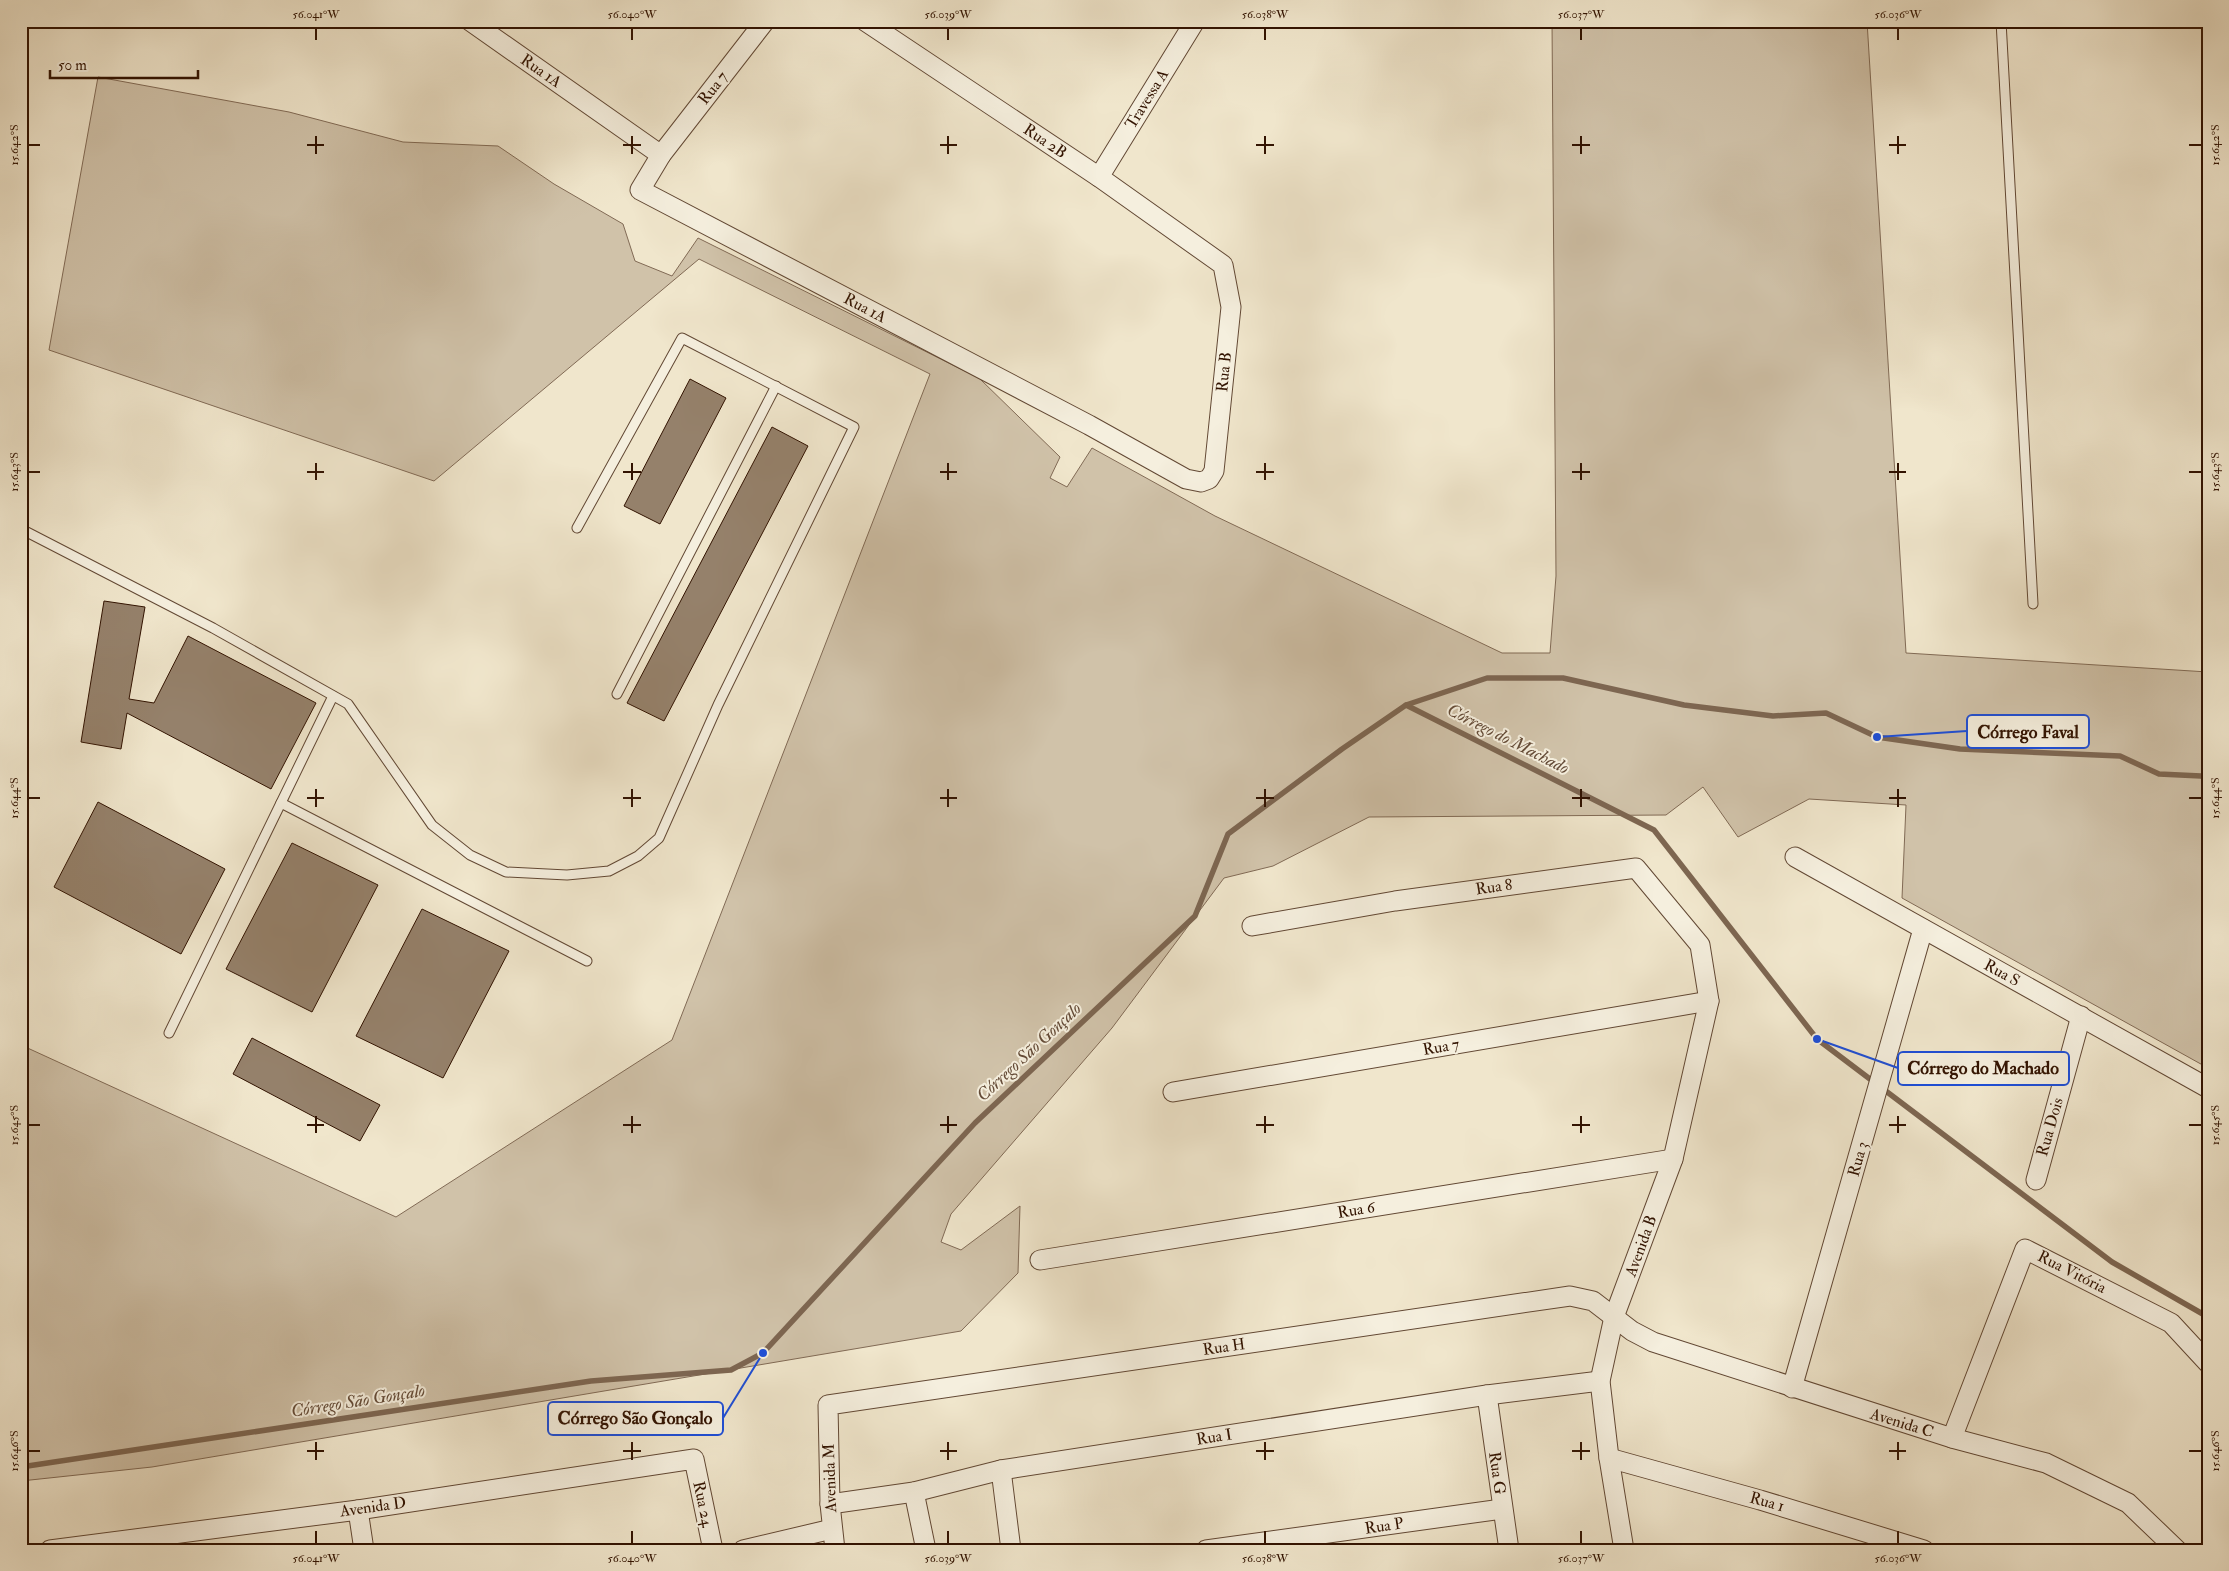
<svg xmlns="http://www.w3.org/2000/svg" width="2229" height="1571" font-family="'IM FELL Double Pica',serif">
<style>
.green{fill:#d0c2a9;stroke:#816a55}
.lines{fill:none;stroke-linecap:round;stroke-linejoin:round}
.stream{stroke:#7d6651;stroke-width:5.5}
.building{fill:#95816b;stroke:#321301}
.service-casing{stroke:#624834;stroke-width:11}
.minor-casing{stroke:#624834;stroke-width:21}
.service{stroke:#f5efde;stroke-width:9}
.minor{stroke:#f5efde;stroke-width:19}
.ticks{fill:none;stroke:#321301;stroke-width:2}
.labels{text-anchor:middle;dominant-baseline:central;stroke-width:4;stroke-linejoin:round;paint-order:stroke}
.street-label{font-size:16px;fill:#321301;stroke:#f5efde}
.water-label{font-size:18px;font-style:italic;fill:#644b37;stroke:#f5efde}
.leader{fill:none;stroke:#1d4ed8;stroke-width:2}
.callout-dot{fill:#1d4ed8;stroke:#f5efde;stroke-width:2}
.callout{fill:#f5efde;stroke:#1d4ed8;stroke-width:2}
.callout-label{font-size:18px;text-anchor:middle;font-weight:bold;fill:#321301}
.neatline{fill:none;stroke:#321301;stroke-width:2}
.ticks-label{font-size:12px;text-anchor:middle;fill:#321301}
</style>
<rect width="100%" height="100%" fill="#f0e6cc"/>
<filter id="stains"><feTurbulence type="fractalNoise" baseFrequency=".004" numOctaves="4"/><feColorMatrix values="0 0 0 0 .2 0 0 0 0 .09 0 0 0 0 .02 0 0 0 .5 -.17"/></filter>
<radialGradient id="worn" r=".72"><stop offset=".6" stop-color="#630" stop-opacity="0"/><stop offset="1" stop-color="#630" stop-opacity=".3"/></radialGradient>
<path class="green" d="M1552,21H1867L1906,653L2208,672V1068L1902,898L1906,805L1809,799L1738,837L1703,787L1666,815L1369,817L1273,866L1224,878L1112,1028L951,1214L941,1242L961,1250L1020,1206L1018,1273L961,1331L152,1467L21,1481V1045L396,1217L672,1040L930,374L699,259L434,481L49,350L98,77L289,112L403,142L498,146L554,184L623,224L635,261L672,276L698,238L979,378L1060,457L1050,478L1067,487L1092,448L1215,516L1502,653H1550L1556,576Z"/>
<g class="lines">
<g class="stream">
<path d="M1406,705L1654,830L1817,1039L2112,1262L2208,1317"/>
<path d="M21,1467L591,1381L731,1370L763,1353L975,1123L1195,916L1228,834L1342,749L1406,705L1487,678H1563L1684,705L1773,716L1826,713L1877,737L1960,749L2120,756L2159,774L2201,776L2208,779"/>
</g>
</g>
<g class="building">
<path d="M690,379L726,398L660,524L624,506Z"/>
<path d="M772,427L808,446L664,721L627,703Z"/>
<path d="M104,601L145,607L129,699L154,703L188,636L316,703L271,789L127,713L121,749L81,742Z"/>
<path d="M98,802L225,869L181,954L54,887Z"/>
<path d="M292,843L378,885L312,1012L226,969Z"/>
<path d="M422,909L509,951L443,1078L356,1036Z"/>
<path d="M252,1038L380,1105L360,1141L233,1074Z"/>
</g>
<g class="lines">
<defs>
<g id="service">
<path d="M2001,21L2033,604"/>
<path d="M21,529L213,628L348,704L432,825L470,855L506,872L567,875L609,871L638,856L659,838L718,705L854,427L682,338L577,528"/>
<path d="M617,694L776,386"/>
<path d="M281,803L587,961"/>
<path d="M169,1033L333,696"/>
</g>
<g id="minor">
<path d="M470,21L661,155"/>
<path d="M765,21L661,155L640,190L1089,425L1186,479L1201,482L1209,479L1214,471L1231,307L1223,265L1099,177L865,21"/>
<path d="M1099,177L1195,21"/>
<path d="M1795,857L2208,1088"/>
<path d="M1252,926L1395,901L1636,868L1700,945L1709,1001L1673,1159L1614,1317L1600,1381L1609,1458L1624,1550"/>
<path d="M1173,1092L1709,1001"/>
<path d="M2036,1180L2081,1016"/>
<path d="M1040,1260L1673,1159"/>
<path d="M1792,1388L1923,929"/>
<path d="M1487,1395L1509,1550"/>
<path d="M1952,1438L2025,1249L2171,1323L2208,1363"/>
<path d="M1609,1458L1760,1500L1924,1550"/>
<path d="M1001,1470L1011,1550"/>
<path d="M914,1492L926,1550"/>
<path d="M830,1504L914,1492L1001,1470L1487,1395L1600,1381"/>
<path d="M358,1510L364,1550"/>
<path d="M50,1550L358,1510L694,1459L713,1550"/>
<path d="M743,1550L832,1529"/>
<path d="M835,1550L830,1504L828,1405L1570,1296L1593,1301L1632,1331L1653,1342L1952,1438L2046,1463L2128,1503L2177,1550"/>
<path d="M1206,1550L1502,1509"/>
</g>
</defs>
<use href="#service" class="service-casing"/>
<use href="#minor" class="minor-casing"/>
<use href="#service" class="service"/>
<use href="#minor" class="minor"/>
</g>
<path class="ticks" d="M316,28V40M632,28V40M948,28V40M1265,28V40M1581,28V40M1898,28V40M316,136V154M632,136V154M948,136V154M1265,136V154M1581,136V154M1898,136V154M28,145H40M307,145H324M623,145H641M940,145H957M1256,145H1274M1572,145H1590M1889,145H1906M2189,145H2202M316,463V480M632,463V480M948,463V480M1265,463V480M1581,463V480M1898,463V480M28,472H40M307,472H324M623,472H641M940,472H957M1256,472H1274M1572,472H1590M1889,472H1906M2189,472H2202M316,789V807M632,789V807M948,789V807M1265,789V807M1581,789V807M1898,789V807M28,798H40M307,798H324M623,798H641M940,798H957M1256,798H1274M1572,798H1590M1889,798H1906M2189,798H2202M316,1116V1133M632,1116V1133M948,1116V1133M1265,1116V1133M1581,1116V1133M1898,1116V1133M28,1125H40M307,1125H324M623,1125H641M940,1125H957M1256,1125H1274M1572,1125H1590M1889,1125H1906M2189,1125H2202M316,1442V1460M632,1442V1460M948,1442V1460M1265,1442V1460M1581,1442V1460M1898,1442V1460M28,1451H40M307,1451H324M623,1451H641M940,1451H957M1256,1451H1274M1572,1451H1590M1889,1451H1906M2189,1451H2202M316,1531V1544M632,1531V1544M948,1531V1544M1265,1531V1544M1581,1531V1544M1898,1531V1544"/>
<g class="labels">
<g class="street-label">
<text transform="translate(541 71) rotate(35)">Rua 1A</text>
<text transform="translate(713 88) rotate(-52)">Rua 7</text>
<text transform="translate(1147 99) rotate(-58)">Travessa A</text>
<text transform="translate(1045 141) rotate(34)">Rua 2B</text>
<text transform="translate(865 308) rotate(28)">Rua 1A</text>
<text transform="translate(1224 372) rotate(-84)">Rua B</text>
<text transform="translate(1494 887) rotate(-8)">Rua 8</text>
<text transform="translate(2002 973) rotate(29)">Rua S</text>
<text transform="translate(1441 1047) rotate(-10)">Rua 7</text>
<text transform="translate(2050 1127) rotate(-74)">Rua Dois</text>
<text transform="translate(1858 1159) rotate(-74)">Rua 3</text>
<text transform="translate(1356 1210) rotate(-9)">Rua 6</text>
<text transform="translate(1641 1246) rotate(-70)">Avenida B</text>
<text transform="translate(2072 1272) rotate(27)">Rua Vitória</text>
<text transform="translate(1224 1347) rotate(-8)">Rua H</text>
<text transform="translate(1902 1423) rotate(17)">Avenida C</text>
<text transform="translate(1214 1437) rotate(-9)">Rua I</text>
<text transform="translate(1497 1473) rotate(82)">Rua G</text>
<text transform="translate(830 1478) rotate(-92)">Avenida M</text>
<text transform="translate(1767 1502) rotate(16)">Rua 1</text>
<text transform="translate(703 1504) rotate(78)">Rua 24</text>
<text transform="translate(373 1507) rotate(-8)">Avenida D</text>
<text transform="translate(1384 1526) rotate(-8)">Rua P</text>
</g>
<g class="water-label">
<text transform="translate(1508 739) rotate(27)">Córrego do Machado</text>
<text transform="translate(1029 1052) rotate(-43)">Córrego São Gonçalo</text>
<text transform="translate(358 1401) rotate(-9)">Córrego São Gonçalo</text>
</g>
</g>
<path class="leader" d="M1877 737L1967 731M1817 1039L1898 1068M763 1353L723 1418"/>
<g class="callout-dot">
<circle cx="1877" cy="737" r="5"/>
<circle cx="1817" cy="1039" r="5"/>
<circle cx="763" cy="1353" r="5"/>
</g>
<g class="callout">
<rect x="1967" y="715" width="122" height="33" rx="5"/>
<rect x="1898" y="1052" width="171" height="33" rx="5"/>
<rect x="548" y="1402" width="175" height="33" rx="5"/>
</g>
<g class="callout-label">
<text x="2028" y="738">Córrego Faval</text>
<text x="1983" y="1074">Córrego do Machado</text>
<text x="635" y="1424">Córrego São Gonçalo</text>
</g>
<rect width="2229" height="1571" fill="none" stroke="#f0e6cc" stroke-width="55"/>
<path d="M50 70v8h148v-8" fill="none" stroke="#321301" stroke-width="2.5"/>
<text x="58" y="70" font-size="15" fill="#321301" stroke="#f5efde" stroke-width="4" paint-order="stroke">50 m</text>
<rect x="28" y="28" width="2174" height="1516" class="neatline"/>
<g class="ticks-label">
<text x="316" y="18">56.041°W</text>
<text x="632" y="18">56.040°W</text>
<text x="948" y="18">56.039°W</text>
<text x="1265" y="18">56.038°W</text>
<text x="1581" y="18">56.037°W</text>
<text x="1898" y="18">56.036°W</text>
<text transform="translate(14 145) rotate(-90)" y="4">15.642°S</text>
<text transform="translate(2215 145) rotate(-90)" y="4">15.642°S</text>
<text transform="translate(14 472) rotate(-90)" y="4">15.643°S</text>
<text transform="translate(2215 472) rotate(-90)" y="4">15.643°S</text>
<text transform="translate(14 798) rotate(-90)" y="4">15.644°S</text>
<text transform="translate(2215 798) rotate(-90)" y="4">15.644°S</text>
<text transform="translate(14 1125) rotate(-90)" y="4">15.645°S</text>
<text transform="translate(2215 1125) rotate(-90)" y="4">15.645°S</text>
<text transform="translate(14 1451) rotate(-90)" y="4">15.646°S</text>
<text transform="translate(2215 1451) rotate(-90)" y="4">15.646°S</text>
<text x="316" y="1562">56.041°W</text>
<text x="632" y="1562">56.040°W</text>
<text x="948" y="1562">56.039°W</text>
<text x="1265" y="1562">56.038°W</text>
<text x="1581" y="1562">56.037°W</text>
<text x="1898" y="1562">56.036°W</text>
</g>
<rect width="100%" height="100%" filter="url(#stains)"/>
<rect width="100%" height="100%" fill="url(#worn)"/>
</svg>
